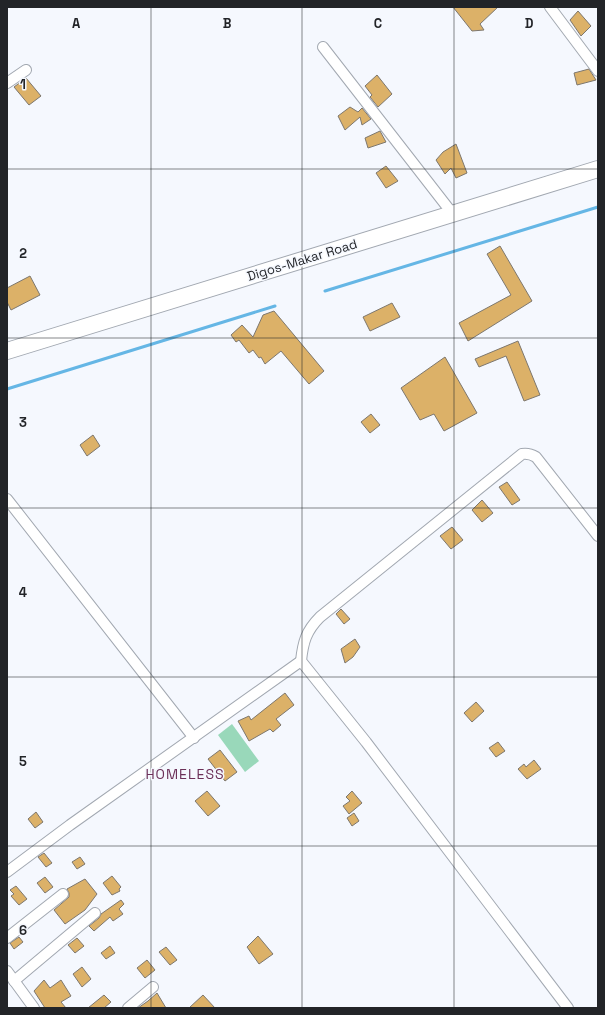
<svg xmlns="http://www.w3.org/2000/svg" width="605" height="1015" font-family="'Space Grotesk',sans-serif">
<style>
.green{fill:#99d8ba}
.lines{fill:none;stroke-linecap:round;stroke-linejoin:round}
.stream{stroke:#65b6e5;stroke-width:3}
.building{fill:#dcb168;stroke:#7d776e}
.minor-casing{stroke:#a2a8b1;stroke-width:12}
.primary-casing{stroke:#a2a8b1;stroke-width:18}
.minor{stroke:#fff;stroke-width:10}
.primary{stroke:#fff;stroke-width:16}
.grid{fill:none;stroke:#222428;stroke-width:1;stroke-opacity:0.55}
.labels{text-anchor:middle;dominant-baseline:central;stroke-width:3;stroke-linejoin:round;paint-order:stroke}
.street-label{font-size:13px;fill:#222428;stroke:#f5f8fe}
.neighbourhood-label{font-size:14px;letter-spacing:1px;fill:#6c3058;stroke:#f5f8fe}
.grid-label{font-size:13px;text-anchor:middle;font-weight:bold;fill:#222428;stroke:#f5f8fe;stroke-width:3;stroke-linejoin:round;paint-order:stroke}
</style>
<rect width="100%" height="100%" fill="#f5f8fe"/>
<path class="green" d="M232,724L259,761L245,772L218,735Z"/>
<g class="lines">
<g class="stream">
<path d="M325,291L598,207"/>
<path d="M7,389L275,306"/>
</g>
</g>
<g class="building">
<path d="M453,7H498L480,24L484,30L472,31Z"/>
<path d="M578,11L591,26L581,36L570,20Z"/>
<path d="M589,69L596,80L577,85L574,73Z"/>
<path d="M377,75L392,94L378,107L370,97L372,95L365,86Z"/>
<path d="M26,78L41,96L29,105L14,87Z"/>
<path d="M350,107L358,112L362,108L371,119L362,125L360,117L345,130L338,116Z"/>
<path d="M380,131L386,142L368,148L365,138Z"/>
<path d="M456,144L467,173L456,178L451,168L445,174L436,160L443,152Z"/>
<path d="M386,166L398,181L386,188L376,173Z"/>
<path d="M500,246L532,301L468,341L459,323L511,295L487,254Z"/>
<path d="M30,276L40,295L11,310L7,302V288Z"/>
<path d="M392,303L400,317L370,331L363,317Z"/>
<path d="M274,311L324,371L309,384L281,351L265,364L261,357L259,358L253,350L249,353L239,340L236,342L231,335L242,325L253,337L263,315Z"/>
<path d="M518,341L540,395L524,401L506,356L479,367L475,359Z"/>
<path d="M445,357L477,413L444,431L434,414L420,420L401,388Z"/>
<path d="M371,414L380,425L370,433L361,422Z"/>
<path d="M93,435L100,446L87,456L80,445Z"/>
<path d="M507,482L520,500L512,505L499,487Z"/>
<path d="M482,500L493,513L482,522L472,510Z"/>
<path d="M452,527L463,540L451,549L440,536Z"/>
<path d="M341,609L350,619L344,624L336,614Z"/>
<path d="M355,639L360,647L353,657L345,663L341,649Z"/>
<path d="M285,693L294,705L276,719L281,725L273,732L270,729L249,741L238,721L249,716L251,720Z"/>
<path d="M476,702L484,711L472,722L464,713Z"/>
<path d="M498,742L505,751L496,757L489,748Z"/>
<path d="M220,750L237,772L225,781L208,759Z"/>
<path d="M534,760L541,769L527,779L518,769L524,764L526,767Z"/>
<path d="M207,791L220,806L208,816L195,801Z"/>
<path d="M352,791L362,803L349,814L343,806L350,801L346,797Z"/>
<path d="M36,812L43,822L35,828L28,819Z"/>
<path d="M354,813L359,821L352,826L347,818Z"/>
<path d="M44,853L52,863L46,867L38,857Z"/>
<path d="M80,857L85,864L77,869L72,862Z"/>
<path d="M112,876L121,887L119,889L120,891L112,895L103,883Z"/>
<path d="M45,877L53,887L45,893L37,883Z"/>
<path d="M85,879L97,894L85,910L65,924L54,910L69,897V893L67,889Z"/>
<path d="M16,886L27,899L19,905L11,896L14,894L10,890Z"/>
<path d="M121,900L124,904L119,909L123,914L113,921L110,917L94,931L89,926L99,918L101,914Z"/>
<path d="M258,936L273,954L259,964L247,947Z"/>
<path d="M19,937L23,942L14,949L10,943Z"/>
<path d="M77,938L84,946L75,953L68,945Z"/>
<path d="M110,946L115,953L106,959L101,953Z"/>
<path d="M166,947L177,960L170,965L159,952Z"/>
<path d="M147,960L155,970L145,978L137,968Z"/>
<path d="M82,967L91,979L82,987L73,974Z"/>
<path d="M44,980L50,988L61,980L71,996L61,1002L66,1008H45L34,991Z"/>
<path d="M157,993L166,1008H138L148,1001Z"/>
<path d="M104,995L111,1002L104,1008H88Z"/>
<path d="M203,995L215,1008H189Z"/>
</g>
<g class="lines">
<defs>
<g id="minor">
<path d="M550,7L598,71"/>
<path d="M323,47L452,213"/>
<path d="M7,83L26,70"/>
<path d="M7,499L194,738"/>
<path d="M7,872L70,825L301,661"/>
<path d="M7,938L63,894"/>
<path d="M7,971L34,1008"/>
<path d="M14,981L95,913"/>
<path d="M128,1008L153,987"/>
<path d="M568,1008L366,742L301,661C303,642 306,631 320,617L522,454C528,453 531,454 536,457L598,536"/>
</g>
<path id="primary" d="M7,351L598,169"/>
</defs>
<use href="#minor" class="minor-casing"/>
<use href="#primary" class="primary-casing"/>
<use href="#minor" class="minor"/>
<use href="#primary" class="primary"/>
</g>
<path class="grid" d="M151,7V1008M302,7V1008M454,7V1008M7,169H598M7,338H598M7,508H598M7,677H598M7,846H598"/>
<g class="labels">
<g class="street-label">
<text transform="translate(302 260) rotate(-17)">Digos-Makar Road</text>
</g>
<g class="neighbourhood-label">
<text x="185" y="774">HOMELESS</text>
</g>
</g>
<g class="grid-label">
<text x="76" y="28">A</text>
<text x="227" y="28">B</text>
<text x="378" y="28">C</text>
<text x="529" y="28">D</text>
<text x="23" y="89">1</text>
<text x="23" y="258">2</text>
<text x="23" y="427">3</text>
<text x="23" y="597">4</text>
<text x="23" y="766">5</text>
<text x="23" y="935">6</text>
</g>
<rect width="605" height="1015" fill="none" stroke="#222428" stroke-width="16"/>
</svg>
